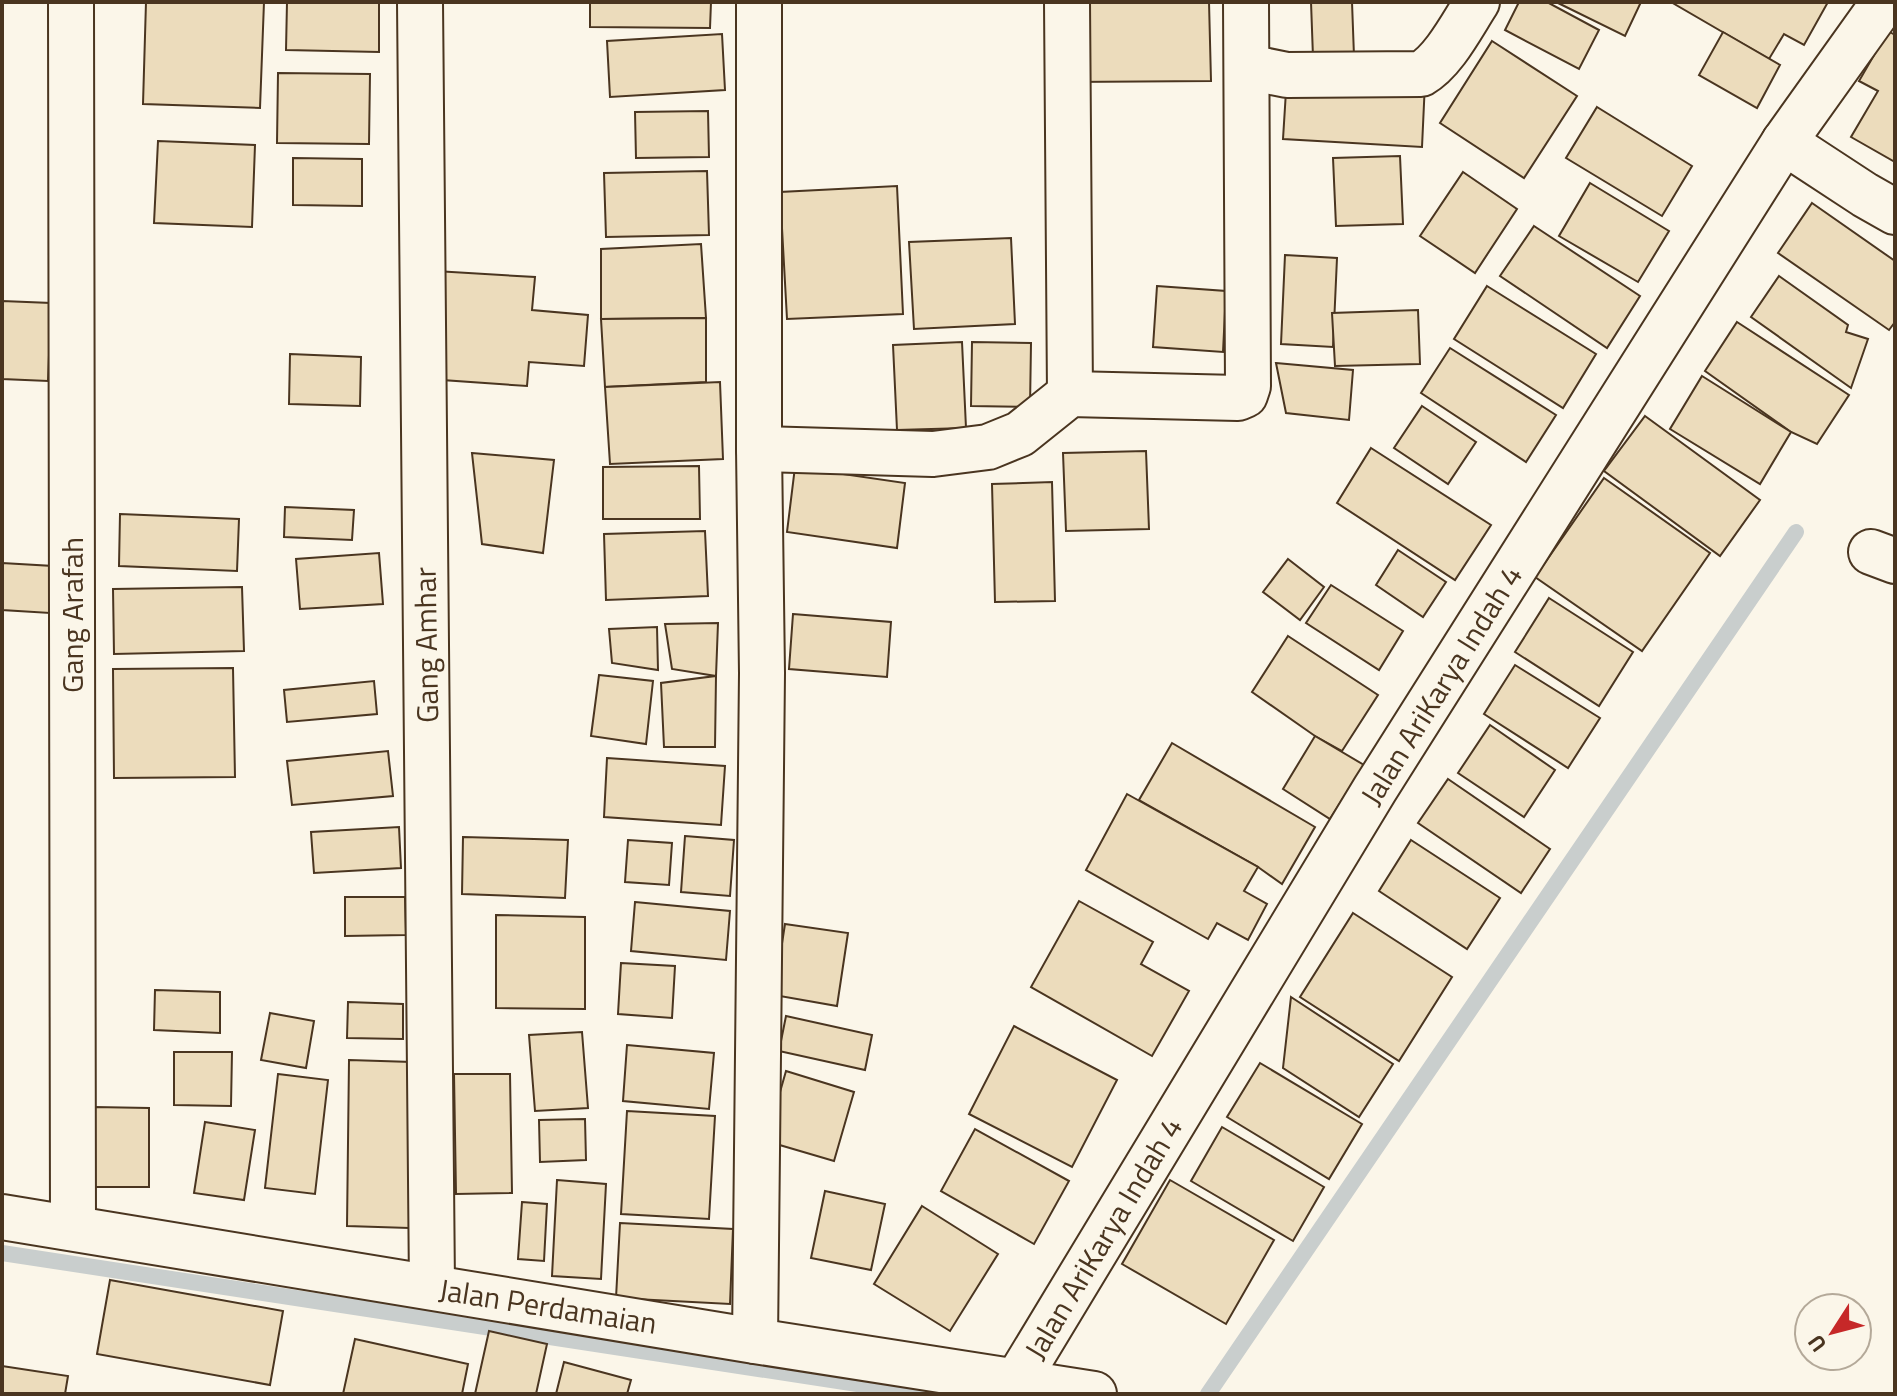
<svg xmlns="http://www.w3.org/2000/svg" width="1897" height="1396" font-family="'Titillium Web',sans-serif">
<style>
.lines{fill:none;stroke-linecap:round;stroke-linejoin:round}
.stream{stroke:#c9cecd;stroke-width:16}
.building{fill:#ecdcbc;stroke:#4a3520;stroke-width:2}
.street-casing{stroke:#4a3520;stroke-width:48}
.secondary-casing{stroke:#4a3520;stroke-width:48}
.street{stroke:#fbf6e9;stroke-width:44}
.secondary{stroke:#fbf6e9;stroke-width:44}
.labels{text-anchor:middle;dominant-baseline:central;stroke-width:6;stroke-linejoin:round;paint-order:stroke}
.street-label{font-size:30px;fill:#4a3520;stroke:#fbf6e9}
</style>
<rect width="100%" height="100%" fill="#fbf6e9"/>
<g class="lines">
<g class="stream">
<path d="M2,1253L922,1394"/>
<path d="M1208,1394L1796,532"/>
</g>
</g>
<g class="building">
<path d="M146,2H264L260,108L143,104Z"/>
<path d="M287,2L379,3V52L286,50Z"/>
<path d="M590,2H711L710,28L590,27Z"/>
<path d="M1067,2H1209L1211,81L1069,82Z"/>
<path d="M1311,2H1352L1354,56L1313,57Z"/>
<path d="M1519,2H1547L1599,30L1579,69L1505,30Z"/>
<path d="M1556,2H1641L1625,36Z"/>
<path d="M1671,2H1828L1804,45L1784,34L1769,59Z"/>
<path d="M1888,31L1895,35V162L1851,137L1878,91L1859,81Z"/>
<path d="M1723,32L1780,65L1757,108L1699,75Z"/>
<path d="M722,34L725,90L610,97L607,41Z"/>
<path d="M1492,41L1577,96L1524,178L1440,123Z"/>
<path d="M278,73L370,74L369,144L277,143Z"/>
<path d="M1287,75L1425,82L1422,147L1283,139Z"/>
<path d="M1597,107L1692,166L1662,216L1566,158Z"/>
<path d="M708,111L709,157L636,158L635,112Z"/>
<path d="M158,141L255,145L252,227L154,223Z"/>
<path d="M1400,156L1403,224L1336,226L1333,158Z"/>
<path d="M293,158L362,159V206L293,205Z"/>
<path d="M707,171L709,235L606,237L604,173Z"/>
<path d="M1463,172L1517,209L1475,273L1420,236Z"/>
<path d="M1590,183L1669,231L1638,282L1559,236Z"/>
<path d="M897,186L903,314L787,319L780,192Z"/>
<path d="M1812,203L1895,261V322L1889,330L1778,253Z"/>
<path d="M1534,226L1640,296L1607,348L1500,276Z"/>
<path d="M1011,238L1015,324L914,329L909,242Z"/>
<path d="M701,244L706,318L601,319V249Z"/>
<path d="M1285,255L1337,258L1333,347L1281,344Z"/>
<path d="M435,271L535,277L532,310L588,315L584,366L529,362L527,386L428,379Z"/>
<path d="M1779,276L1848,325L1846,332L1868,339L1851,388L1751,317Z"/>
<path d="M1157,286L1226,291L1223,352L1153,347Z"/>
<path d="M1487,286L1596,354L1563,408L1454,339Z"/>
<path d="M2,301L51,303L48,381L2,379Z"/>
<path d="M1418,310L1420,364L1335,366L1332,313Z"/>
<path d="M706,318V382L605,387L601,319Z"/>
<path d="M1737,322L1849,395L1817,444L1791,432L1705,371Z"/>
<path d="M962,342L966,428L897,430L893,345Z"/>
<path d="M972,342L1031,343L1030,407L971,406Z"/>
<path d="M1450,348L1556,415L1526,462L1421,393Z"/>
<path d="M290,354L361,357L360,406L289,404Z"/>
<path d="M1276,363L1353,370L1349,420L1286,413Z"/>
<path d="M1702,376L1791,432L1760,484L1670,429Z"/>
<path d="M720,382L723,459L610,464L605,387Z"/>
<path d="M1422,406L1476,442L1448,484L1394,448Z"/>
<path d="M1645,416L1760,500L1720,556L1604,471Z"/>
<path d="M1371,448L1491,525L1455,580L1337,503Z"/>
<path d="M1146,451L1149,529L1066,531L1063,453Z"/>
<path d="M472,453L554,460L543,553L482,544Z"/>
<path d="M699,466L700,519H603V467Z"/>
<path d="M795,467L905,483L897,548L787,532Z"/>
<path d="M1604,478L1710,553L1642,651L1535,577Z"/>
<path d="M1052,482L1055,601L995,602L992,484Z"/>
<path d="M285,507L354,510L352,540L284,537Z"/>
<path d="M120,514L239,519L237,571L119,566Z"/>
<path d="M705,531L708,596L606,600L604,534Z"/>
<path d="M1398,550L1446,582L1423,617L1376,585Z"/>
<path d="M379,553L383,604L300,609L296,559Z"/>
<path d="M1288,559L1324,587L1300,620L1263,592Z"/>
<path d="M2,563L53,566L50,613L2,610Z"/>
<path d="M1331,585L1403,631L1379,670L1306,623Z"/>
<path d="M242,587L244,651L114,654L113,589Z"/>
<path d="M1549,598L1633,652L1599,706L1515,652Z"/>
<path d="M793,614L891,622L887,677L789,669Z"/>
<path d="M718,623L716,676L672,669L665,624Z"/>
<path d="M657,627L658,670L612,663L609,629Z"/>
<path d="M1288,636L1378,695L1342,751L1315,736L1252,692Z"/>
<path d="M1515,665L1600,718L1568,768L1484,714Z"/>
<path d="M233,668L235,777L114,778L113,669Z"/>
<path d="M599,675L653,681L646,744L591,736Z"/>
<path d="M716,676L715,747H664L661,683Z"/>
<path d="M374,681L377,714L287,722L284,690Z"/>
<path d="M1490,725L1555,770L1524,817L1458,773Z"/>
<path d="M1315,736L1364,765L1330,819L1283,789Z"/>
<path d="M1172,743L1315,827L1282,884L1258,867L1139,800Z"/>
<path d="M388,751L393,796L292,805L287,761Z"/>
<path d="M607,758L725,766L721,825L604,817Z"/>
<path d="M1448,779L1550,849L1521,893L1418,823Z"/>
<path d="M1127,794L1258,867L1244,891L1267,904L1248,940L1217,923L1208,939L1086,870Z"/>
<path d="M399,827L401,868L314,873L311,832Z"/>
<path d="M685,836L734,840L730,896L681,892Z"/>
<path d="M463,837L568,840L565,898L462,894Z"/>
<path d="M628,840L672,843L669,885L625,882Z"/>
<path d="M1411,840L1500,898L1467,949L1379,891Z"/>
<path d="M345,897H405L406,935L345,936Z"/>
<path d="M1079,901L1153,942L1141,964L1189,991L1152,1056L1031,987Z"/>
<path d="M635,902L730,911L726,960L631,951Z"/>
<path d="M1353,913L1452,977L1399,1061L1300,997Z"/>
<path d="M496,915L585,917V1009L496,1008Z"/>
<path d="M785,924L848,933L837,1006L774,995Z"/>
<path d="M621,963L675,966L672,1018L618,1014Z"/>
<path d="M155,990L220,992V1033L154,1030Z"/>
<path d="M1291,997L1393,1064L1359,1117L1283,1068Z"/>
<path d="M348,1002L403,1004V1039L347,1038Z"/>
<path d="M270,1013L314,1021L306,1068L261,1060Z"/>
<path d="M786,1016L872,1035L865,1070L779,1051Z"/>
<path d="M1014,1026L1117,1080L1072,1167L969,1114Z"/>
<path d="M582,1032L588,1108L535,1111L529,1035Z"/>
<path d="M627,1045L714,1053L709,1109L623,1101Z"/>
<path d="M174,1052H232L231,1106L174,1105Z"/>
<path d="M349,1060L412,1062L409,1228L347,1226Z"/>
<path d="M1260,1063L1362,1124L1329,1179L1227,1117Z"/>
<path d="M786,1071L854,1092L834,1161L766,1141Z"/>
<path d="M278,1074L328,1080L315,1194L265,1188Z"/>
<path d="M454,1074H510L512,1193L456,1194Z"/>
<path d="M94,1107L149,1108V1187H94Z"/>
<path d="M627,1111L715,1116L709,1219L621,1214Z"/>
<path d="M585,1119L586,1160L540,1162L539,1120Z"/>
<path d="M205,1122L255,1130L244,1200L194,1193Z"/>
<path d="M1222,1127L1324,1187L1293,1241L1191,1181Z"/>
<path d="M975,1129L1069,1181L1034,1244L941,1191Z"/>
<path d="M557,1180L606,1184L601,1279L552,1276Z"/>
<path d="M1170,1180L1274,1240L1226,1324L1122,1264Z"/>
<path d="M825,1191L885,1204L871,1270L811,1258Z"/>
<path d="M522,1202L547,1204L544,1261L518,1259Z"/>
<path d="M922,1206L998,1254L950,1331L874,1284Z"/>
<path d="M620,1223L733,1229L730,1304L616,1298Z"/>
<path d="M110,1280L283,1311L270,1385L97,1354Z"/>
<path d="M489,1331L547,1344L536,1394H475Z"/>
<path d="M355,1339L468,1364L462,1394H343Z"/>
<path d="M564,1362L631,1380L627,1394H556Z"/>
<path d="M2,1366L68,1376L65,1394H2Z"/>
</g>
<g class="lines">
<defs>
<g id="street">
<path d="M71,2L73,1228"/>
<path d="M420,2L432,1287"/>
<path d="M1067,2L1070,394"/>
<path d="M1247,67L1287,75L1421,74C1444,61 1462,25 1477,2"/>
<path d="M1784,142L1865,195L1895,212"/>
<path d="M759,449L933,454L988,447L1020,434L1070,394L1238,398L1245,395L1248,386L1246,2"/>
<path d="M1871,552L1895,561"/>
<path d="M755,1341L762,673L759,449V2"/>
<path d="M1017,1381L1375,789L1784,142L1884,2"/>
</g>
<path id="secondary" d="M2,1217L755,1341L1094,1394"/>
</defs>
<use href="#street" class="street-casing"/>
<use href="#secondary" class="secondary-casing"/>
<use href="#street" class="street"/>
<use href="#secondary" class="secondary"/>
</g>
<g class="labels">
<g class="street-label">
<text transform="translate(72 615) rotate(-90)">Gang Arafah</text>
<text transform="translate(426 645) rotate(-91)">Gang Amhar</text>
<text transform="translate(1441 685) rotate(-58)">Jalan AriKarya Indah 4</text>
<text transform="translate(1103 1238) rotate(-59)">Jalan AriKarya Indah 4</text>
<text transform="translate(548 1306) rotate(9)">Jalan Perdamaian</text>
</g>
</g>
<rect width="1897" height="1396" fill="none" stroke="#4a3520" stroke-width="8"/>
<g transform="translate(1833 1332) rotate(234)"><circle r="38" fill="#fbf6e9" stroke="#b4a999" stroke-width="2"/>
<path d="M0-6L14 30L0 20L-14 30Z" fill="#c62828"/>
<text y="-12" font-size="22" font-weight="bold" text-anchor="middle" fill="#4a3520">U</text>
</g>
</svg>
